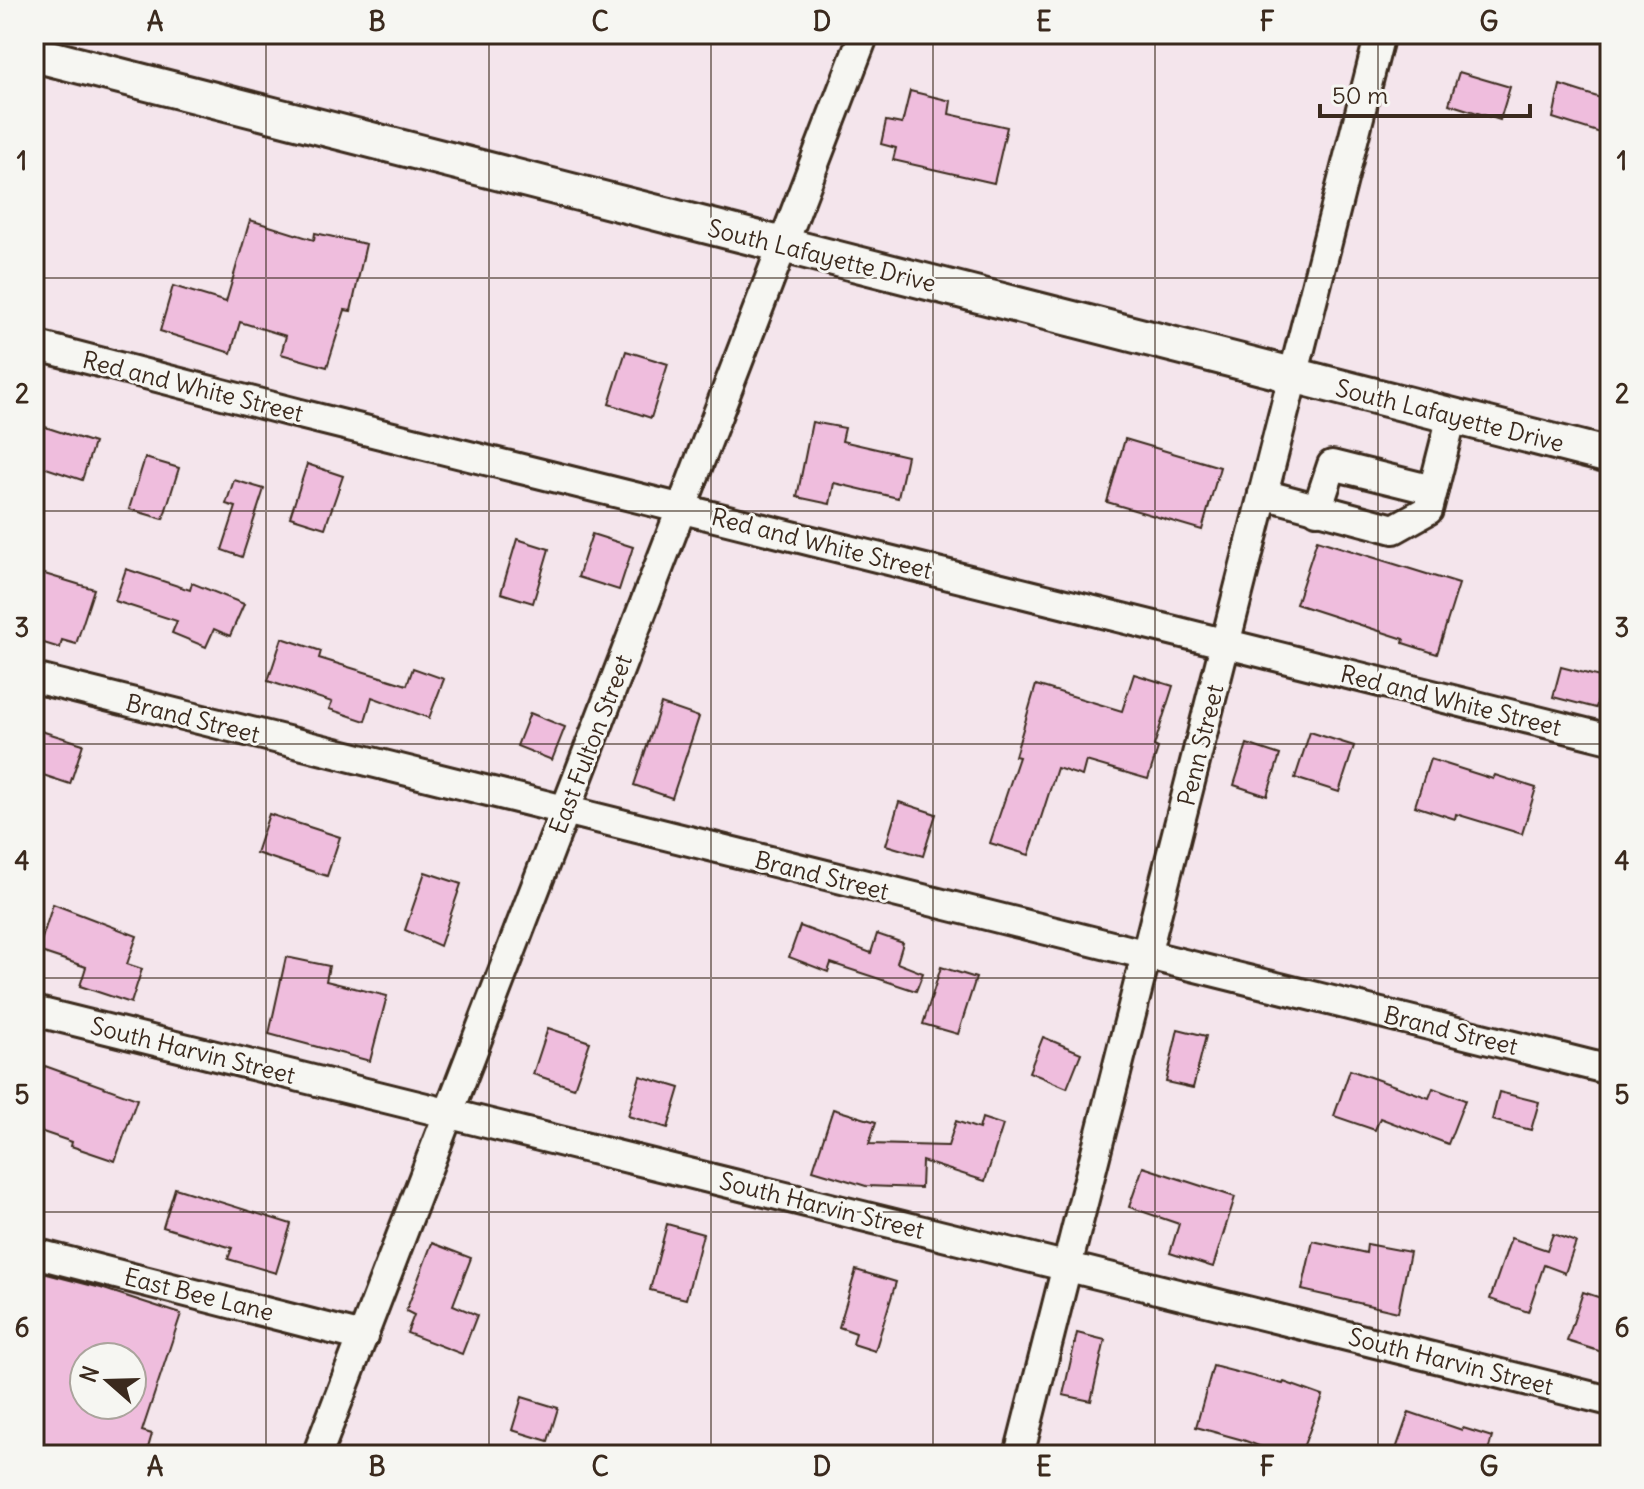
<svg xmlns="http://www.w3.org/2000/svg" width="1644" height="1489" font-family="Delius,sans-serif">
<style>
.building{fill:#efbddd;stroke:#3b2a1e;stroke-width:2;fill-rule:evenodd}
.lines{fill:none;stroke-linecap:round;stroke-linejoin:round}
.minor-casing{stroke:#3b2a1e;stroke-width:34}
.major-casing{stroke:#3b2a1e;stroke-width:40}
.minor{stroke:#f6f6f2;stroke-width:28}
.major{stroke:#f6f6f2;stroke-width:34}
.grid{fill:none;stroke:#3b2a1e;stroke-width:2;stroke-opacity:0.55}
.labels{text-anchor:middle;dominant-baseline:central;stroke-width:6;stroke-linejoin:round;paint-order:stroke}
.street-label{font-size:24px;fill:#3b2a1e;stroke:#f6f6f2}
.neatline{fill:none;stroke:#3b2a1e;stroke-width:3}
.grid-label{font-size:26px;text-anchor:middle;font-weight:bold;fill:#3b2a1e}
</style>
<rect width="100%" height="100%" fill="#f4e5ec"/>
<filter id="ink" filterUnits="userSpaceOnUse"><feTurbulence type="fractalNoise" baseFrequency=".0125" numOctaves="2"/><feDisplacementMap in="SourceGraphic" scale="16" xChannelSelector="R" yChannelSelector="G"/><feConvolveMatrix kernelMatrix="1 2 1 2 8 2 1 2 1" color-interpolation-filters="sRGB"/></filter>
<g filter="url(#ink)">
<g class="building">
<path d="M1459,72L1510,87L1500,120L1449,104Z"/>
<path d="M1560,85L1610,101V136L1553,118Z"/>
<path d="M910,91L951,101L949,114L1007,127L994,183L893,160L896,148L881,144L886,121L902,124Z"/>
<path d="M250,220L314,240L315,233L366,244L351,311L345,310L327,367L281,354L286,336L240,322L231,353L160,331L173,286L226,302Z"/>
<path d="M626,351L668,364L651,418L609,404Z"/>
<path d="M812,422L845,428L842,441L907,456L898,498L834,483L830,504L797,497Z"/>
<path d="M39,425L94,443L82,480L34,464V441Z"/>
<path d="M1125,439L1220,467L1202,530L1107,502Z"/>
<path d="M145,458L179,468L163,519L129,509Z"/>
<path d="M307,464L343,476L325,528L290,517Z"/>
<path d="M234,480L264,489L242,557L222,550L236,507L226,504Z"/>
<path d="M592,534L633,547L619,590L578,577Z"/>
<path d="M517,539L549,549L533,603L501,593Z"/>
<path d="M1317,540L1459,584L1437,654L1403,643L1404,639L1296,604Z"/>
<path d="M126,569L190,590L192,583L244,604L230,636L214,629L206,647L172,633L177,621L115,601Z"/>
<path d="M38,572L94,589L76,644L62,640L60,648L34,640V584Z"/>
<path d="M282,638L321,651L319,658L407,685L413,668L444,679L429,718L372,697L365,721L329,709L332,702L268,681Z"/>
<path d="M1561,667L1604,678L1596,708L1553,697Z"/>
<path d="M1134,674L1173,686L1154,746L1158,748L1148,779L1086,761L1082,776L1057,768L1029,855L990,843L1019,757L1015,756L1036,685L1122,711Z"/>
<path d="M661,704L699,717L672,798L634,785Z"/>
<path d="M530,713L565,727L552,760L517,746Z"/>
<path d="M41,731L83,744L70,784L34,772V754Z"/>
<path d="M1310,732L1354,746L1339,792L1295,778Z"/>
<path d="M1247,744L1280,755L1267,796L1234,785Z"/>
<path d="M1430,759L1493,779L1495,775L1536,788L1522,834L1456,814L1455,819L1415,806Z"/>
<path d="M899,802L936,814L923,856L886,845Z"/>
<path d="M269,814L340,837L327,876L256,853Z"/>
<path d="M425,872L461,884L440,946L405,930Z"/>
<path d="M53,904L137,936L127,964L142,969L131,1003L80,986L86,967L38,951Z"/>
<path d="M800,926L871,953L877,934L903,943L897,963L923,973L916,991L831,963L828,972L789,957Z"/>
<path d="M286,957L329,966L326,981L387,996L370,1061L269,1034Z"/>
<path d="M941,967L976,978L958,1034L923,1024Z"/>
<path d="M548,1028L590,1042L574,1088L533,1074Z"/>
<path d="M1178,1029L1206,1036L1193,1088L1166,1082Z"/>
<path d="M1043,1037L1081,1053L1067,1088L1029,1072Z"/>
<path d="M45,1066L137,1099L115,1161L71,1146L72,1142L34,1129V1074L41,1076Z"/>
<path d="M1350,1070L1429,1098L1433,1088L1465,1100L1448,1144L1380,1118L1375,1130L1334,1116Z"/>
<path d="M640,1076L680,1088L668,1128L628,1116Z"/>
<path d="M1499,1092L1539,1102L1531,1130L1492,1120Z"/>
<path d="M833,1109L876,1122L869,1144L948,1146L956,1121L979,1129L982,1118L1003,1125L985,1181L922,1161L921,1188L866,1186L813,1170Z"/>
<path d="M1143,1167L1235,1197L1213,1267L1170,1253L1179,1224L1129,1207Z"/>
<path d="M175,1188L291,1224L276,1273L228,1259L232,1248L163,1227Z"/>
<path d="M667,1224L703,1234L686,1299L650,1290Z"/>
<path d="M1553,1234L1576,1242L1565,1273L1544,1265L1528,1312L1490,1299L1511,1238L1547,1250Z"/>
<path d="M1313,1241L1366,1253L1367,1244L1410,1252L1398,1312L1302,1290Z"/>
<path d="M432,1243L471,1258L453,1305L477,1315L462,1354L407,1333L414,1315L406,1311Z"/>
<path d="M856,1270L896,1282L875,1351L853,1344L856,1333L839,1327Z"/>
<path d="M43,1273L101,1288L181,1314L142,1431L152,1434L146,1455H34V1300ZM84,1357H132V1405H84Z"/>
<path d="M1583,1292L1610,1301V1329L1602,1352L1567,1341Z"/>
<path d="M1077,1333L1105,1340L1091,1401L1063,1395Z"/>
<path d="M1213,1366L1283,1384L1284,1382L1323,1396L1300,1455H1283L1243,1440L1196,1427Z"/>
<path d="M522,1397L558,1408L548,1441L512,1430Z"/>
<path d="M1409,1412L1462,1430L1463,1428L1492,1437L1487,1455H1394Z"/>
</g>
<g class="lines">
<defs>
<g id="minor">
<path d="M34,345L296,413L1610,739"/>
<path d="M1263,494L1394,529L1428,510L1452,416"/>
<path d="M1317,510L1332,465L1433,490"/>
<path d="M34,678L1610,1070"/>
<path d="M34,1011L1610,1401"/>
<path d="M34,1253L363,1337"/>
<path d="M317,1455L864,34"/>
<path d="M1019,1455L1380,34"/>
</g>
<path id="major" d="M34,54L1610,456"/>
</defs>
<use href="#minor" class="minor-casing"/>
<use href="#major" class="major-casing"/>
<use href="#minor" class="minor"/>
<use href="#major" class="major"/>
</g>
</g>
<path class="grid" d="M266,34V1455M489,34V1455M711,34V1455M933,34V1455M1155,34V1455M1378,34V1455M34,278H1610M34,511H1610M34,744H1610M34,978H1610M34,1212H1610"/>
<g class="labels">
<g class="street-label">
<text transform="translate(822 255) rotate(14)">South Lafayette Drive</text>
<text transform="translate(193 386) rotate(14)">Red and White Street</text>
<text transform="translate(1450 415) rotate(14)">South Lafayette Drive</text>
<text transform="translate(822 543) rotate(14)">Red and White Street</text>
<text transform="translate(1451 700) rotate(14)">Red and White Street</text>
<text transform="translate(193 718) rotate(14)">Brand Street</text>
<text transform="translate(590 744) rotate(-69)">East Fulton Street</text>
<text transform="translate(1200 745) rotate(-76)">Penn Street</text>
<text transform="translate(822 875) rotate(14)">Brand Street</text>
<text transform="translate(1451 1030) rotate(14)">Brand Street</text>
<text transform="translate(193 1050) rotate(14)">South Harvin Street</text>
<text transform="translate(822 1205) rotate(14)">South Harvin Street</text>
<text transform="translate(199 1294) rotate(14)">East Bee Lane</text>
<text transform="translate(1451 1361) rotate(14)">South Harvin Street</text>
</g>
</g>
<rect width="1644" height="1489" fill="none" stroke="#f6f6f2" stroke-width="88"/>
<g transform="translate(108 1381) rotate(290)"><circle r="38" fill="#f6f6f2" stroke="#aba49d" stroke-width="2"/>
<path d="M0-6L14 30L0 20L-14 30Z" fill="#3b2a1e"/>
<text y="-12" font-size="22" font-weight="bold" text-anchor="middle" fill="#3b2a1e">N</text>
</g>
<path d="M1320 104v12h210v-12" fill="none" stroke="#3b2a1e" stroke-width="4"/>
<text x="1332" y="104" font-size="24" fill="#3b2a1e" stroke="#f6f6f2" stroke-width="6" paint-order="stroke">50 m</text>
<rect x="44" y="44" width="1556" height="1401" class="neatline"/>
<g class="grid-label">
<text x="155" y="31">A</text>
<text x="377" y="31">B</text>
<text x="600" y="31">C</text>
<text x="822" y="31">D</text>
<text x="1044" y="31">E</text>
<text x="1267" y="31">F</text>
<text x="1489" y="31">G</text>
<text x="22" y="170">1</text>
<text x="1622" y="170">1</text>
<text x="22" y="403">2</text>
<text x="1622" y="403">2</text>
<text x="22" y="637">3</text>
<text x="1622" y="637">3</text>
<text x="22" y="870">4</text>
<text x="1622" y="870">4</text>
<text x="22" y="1104">5</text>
<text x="1622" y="1104">5</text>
<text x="22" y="1337">6</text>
<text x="1622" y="1337">6</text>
<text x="155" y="1476">A</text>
<text x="377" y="1476">B</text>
<text x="600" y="1476">C</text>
<text x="822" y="1476">D</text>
<text x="1044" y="1476">E</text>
<text x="1267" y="1476">F</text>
<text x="1489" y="1476">G</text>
</g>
</svg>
